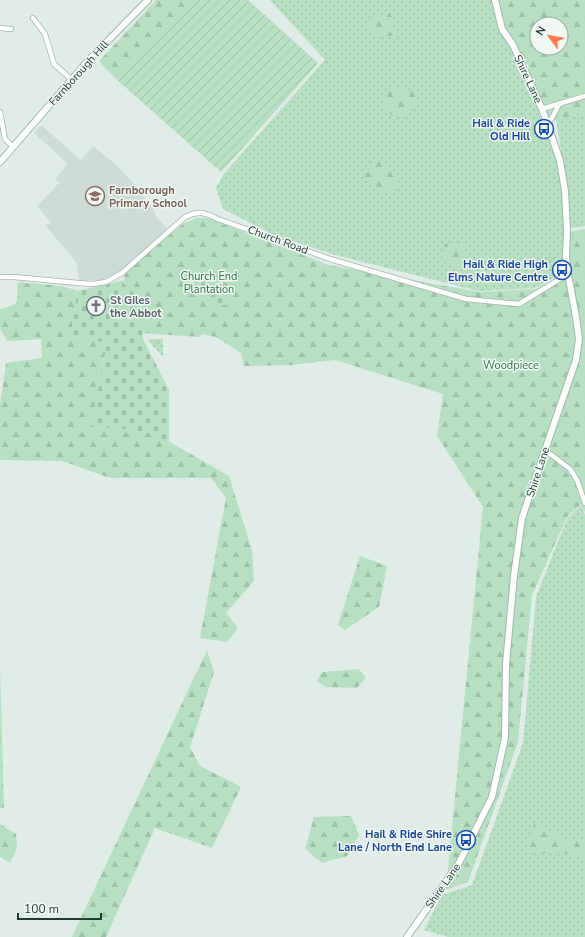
<svg xmlns="http://www.w3.org/2000/svg" width="585" height="937" font-family="'Nunito Sans',sans-serif">
<style>
.built{fill:#cedcd6}
.grass{fill:url(#grass-dots)}
.forest{fill:url(#forest-firs);fill-rule:evenodd}
.cemetery{fill:url(#cemetery-stones)}
.garden{fill:url(#garden-furrows)}
.lines{fill:none;stroke-linecap:round;stroke-linejoin:round}
.street-casing{stroke:#a3b4ae;stroke-width:6}
.secondary-casing{stroke:#9eb8af;stroke-width:8}
.street{stroke:#fff;stroke-width:4.5}
.secondary{stroke:#fff;stroke-width:6}
.labels{text-anchor:middle;dominant-baseline:central;stroke-width:3;stroke-linejoin:round;paint-order:stroke}
.street-label{font-size:11px;fill:#203d35;stroke:#f1f8f4}
.transit-label{font-size:11px;font-weight:bold;fill:#164399;stroke:#f1f8f4;text-anchor:end}
.education-label{font-size:11px;font-weight:bold;fill:#785e54;stroke:#f1f8f4;text-anchor:start}
.park-label{font-size:11px;fill:#277746;stroke:#f1f8f4}
.worship-label{font-size:11px;font-weight:bold;fill:#5b616d;stroke:#f1f8f4;text-anchor:start}
</style>
<defs>
<pattern id="grass-dots" width="8" height="8" patternUnits="userSpaceOnUse"><rect width="8" height="8" fill="#b7dfc2"/><path d="M2 2h.1M6 6h.1" fill="none" stroke="#9dc0a7" stroke-width="1.8" stroke-linecap="round"/></pattern>
<pattern id="forest-firs" width="22" height="20" patternUnits="userSpaceOnUse"><rect width="22" height="20" fill="#b7dfc2"/><path d="M5 1l3.5 6h-7zM16 11l3.5 6h-7z" fill="#9dc0a7"/></pattern>
<pattern id="cemetery-stones" width="16" height="16" patternUnits="userSpaceOnUse"><rect width="16" height="16" fill="#b7dfc2"/><path d="M2 7V4a2 2 0 0 1 4 0v3zM10 15v-3a2 2 0 0 1 4 0v3z" fill="#9dc0a7"/></pattern>
<pattern id="garden-furrows" width="10" height="10" patternUnits="userSpaceOnUse"><rect width="10" height="10" fill="#b7dfc2"/><path d="M-1 1l2-2M0 10L10 0M9 11l2-2" fill="none" stroke="#9dc0a7"/></pattern>
</defs>
<rect width="100%" height="100%" fill="#e0ece7"/>
<path class="built" d="M41,125L81,160L93,146L114,163L135,185L154,210L156,217L168,230L118,273L108,277L100,280H79L76,262L46,226L51,222L37,206L59,183L55,179L68,164L34,133Z"/>
<g class="grass">
<path d="M270,0H493L510,45L539,113L556,160L562,183L564,272L535,288L479,291L332,254L270,233L223,209L216,188L223,175L325,60Z"/>
<path d="M585,112V226L569,228L568,191L556,120Z"/>
<path d="M148,339H163V357C159,351 152,346 148,339Z"/>
<path d="M581,505L585,515V937H448L424,930L442,895L472,885L523,743L536,597L567,519Z"/>
</g>
<g class="forest">
<path d="M156,0H192L116,79L99,61Z"/>
<path d="M498,0H585V112L550,122L539,94L515,44L504,28ZM537,24H561V48H537Z"/>
<path d="M383,13H389L393,18L392,23L397,31L395,35L376,38L371,34L367,24L371,18L380,16Z"/>
<path d="M398,86L405,90L415,91L418,100L414,108L406,116H392L383,104L390,89Z"/>
<path d="M382,160L389,165L399,176L397,185L389,193H379L370,186L365,177L373,163Z"/>
<path d="M197,218H207L218,222L328,265L479,292L535,289L565,273L569,257L570,232L585,229V512L581,504L567,517L532,595L518,742L468,882L446,890L483,507L437,436L443,394L335,360L291,365L244,366L241,353L216,337L202,334L200,337L142,333V301L121,281H124L125,272L184,223Z"/>
<path d="M453,243L463,245C468,256 466,260 457,268L443,262L441,256L445,244Z"/>
<path d="M21,282C27,284 34,283 40,284C52,285 66,286 77,291L71,336L107,343L91,427L116,428L150,433L154,437L169,445L168,441L229,476L252,550L254,581L226,613L238,628L227,642L200,638L226,498L211,478H110L62,461L0,460V406L6,363L42,358L41,339L7,341L0,328V309C4,308 9,307 13,305C19,303 18,289 17,284Z"/>
<path d="M360,556L387,566L379,607L345,630L338,625Z"/>
<path d="M207,650L214,672L190,747L200,766L241,787L212,848L155,828L106,937H72Z"/>
<path d="M0,665L4,808H0Z"/>
<path d="M359,669L366,678L357,688L326,687L317,681L322,672Z"/>
<path d="M351,816L359,835L347,856L322,863L305,849L314,817Z"/>
<path d="M535,822L561,837L585,842V855L524,852Z"/>
<path d="M0,824L16,834L17,848L10,863L0,857Z"/>
</g>
<g class="cemetery">
<path d="M121,281L142,301L143,339L169,390V445L154,437L150,433L116,428L91,427L107,343L71,336L77,291Z"/>
<path d="M216,293L230,295V306L214,303Z"/>
</g>
<path class="garden" d="M192,0H248L318,63L221,172L116,79Z"/>
<g class="lines">
<defs>
<g id="street">
<path d="M33,18L45,34L54,64L72,80"/>
<path d="M0,28L11,29"/>
<path d="M542,109L585,96"/>
<path d="M0,112L5,139L13,147"/>
<path d="M548,125L560,103"/>
<path d="M0,277H14L78,283L93,284L106,282L122,273L185,217C199,210 205,213 218,219L330,259L466,299L519,304L568,274"/>
<path d="M545,450L570,469L577,480L585,503"/>
</g>
<g id="secondary">
<path d="M0,162L86,63L148,0"/>
<path d="M407,937L458,865L492,797L505,738L506,664L514,576L522,518L545,450L576,360L579,339L576,317L568,274L566,257L567,230L565,191L560,161L548,125L542,109L513,45L502,29L495,0"/>
</g>
</defs>
<use href="#street" class="street-casing"/>
<use href="#secondary" class="secondary-casing"/>
<use href="#street" class="street"/>
<use href="#secondary" class="secondary"/>
</g>
<defs>
<symbol id="bus-ring" viewBox="-11 -11 22 22"><circle r="9.5" fill="#f1f8f4" stroke="#1a4fb4" stroke-width="1.5"/><path d="M-5-6H5V4H4V6H2V4H-2V6H-4V4H-5ZM-3.5-4V0h7V-4ZM-3.5 1.2v1.5H-2V1.2ZM2 1.2v1.5H3.5V1.2Z" fill="#1a4fb4"/></symbol>
<symbol id="school-ring" viewBox="-11 -11 22 22"><circle r="9.5" fill="#f1f8f4" stroke="#8d6e63" stroke-width="1.5"/><path d="M0-5L7-2L0 1L-7-2ZM-4 1L0 2.5L4 1V4Q0 6-4 4Z" fill="#8d6e63"/></symbol>
<symbol id="church-ring" viewBox="-11 -11 22 22"><circle r="9.5" fill="#f1f8f4" stroke="#6b7280" stroke-width="1.5"/><path d="M-1.2-6h2.4v3.5h3.3v2.4h-3.3V6h-2.4V-.1h-3.3v-2.4h3.3Z" fill="#6b7280"/></symbol>
</defs>
<g fill-rule="evenodd">
<use href="#bus-ring" x="533" y="118" width="22" height="22"/>
<use href="#school-ring" x="84" y="185" width="22" height="22"/>
<use href="#bus-ring" x="551" y="259" width="22" height="22"/>
<use href="#church-ring" x="85" y="295" width="22" height="22"/>
<use href="#bus-ring" x="455" y="829" width="22" height="22"/>
</g>
<g class="labels">
<g class="street-label">
<text transform="translate(79 73) rotate(-48)">Farnborough Hill</text>
<text transform="translate(528 79) rotate(65)">Shire Lane</text>
<text transform="translate(278 240) rotate(20)">Church Road</text>
<text transform="translate(538 472) rotate(-72)">Shire Lane</text>
<text transform="translate(443 886) rotate(-55)">Shire Lane</text>
</g>
<g class="transit-label">
<text x="530" y="123">Hail &amp; Ride<tspan x="530" dy="13">Old Hill</tspan></text>
<text x="548" y="264">Hail &amp; Ride High<tspan x="548" dy="13">Elms Nature Centre</tspan></text>
<text x="452" y="834">Hail &amp; Ride Shire<tspan x="452" dy="13">Lane / North End Lane</tspan></text>
</g>
<g class="education-label">
<text x="109" y="190">Farnborough<tspan x="109" dy="13">Primary School</tspan></text>
</g>
<g class="park-label">
<text x="209" y="276">Church End<tspan x="209" dy="13">Plantation</tspan></text>
<text x="511" y="365">Woodpiece</text>
</g>
<g class="worship-label">
<text x="110" y="300">St Giles<tspan x="110" dy="13">the Abbot</tspan></text>
</g>
</g>
<g transform="translate(549 36) rotate(302)"><circle r="19" fill="#f1f8f4" stroke="#9dada8"/>
<path d="M0-3L7 15L0 10L-7 15Z" fill="#fa794f"/>
<text y="-6" font-size="11" font-weight="bold" text-anchor="middle" fill="#203d35">N</text>
</g>
<path d="M18 913v6h83v-6" fill="none" stroke="#203d35" stroke-width="2"/>
<text x="24" y="913" font-size="12" fill="#203d35" stroke="#f1f8f4" stroke-width="3" paint-order="stroke">100 m</text>
</svg>
